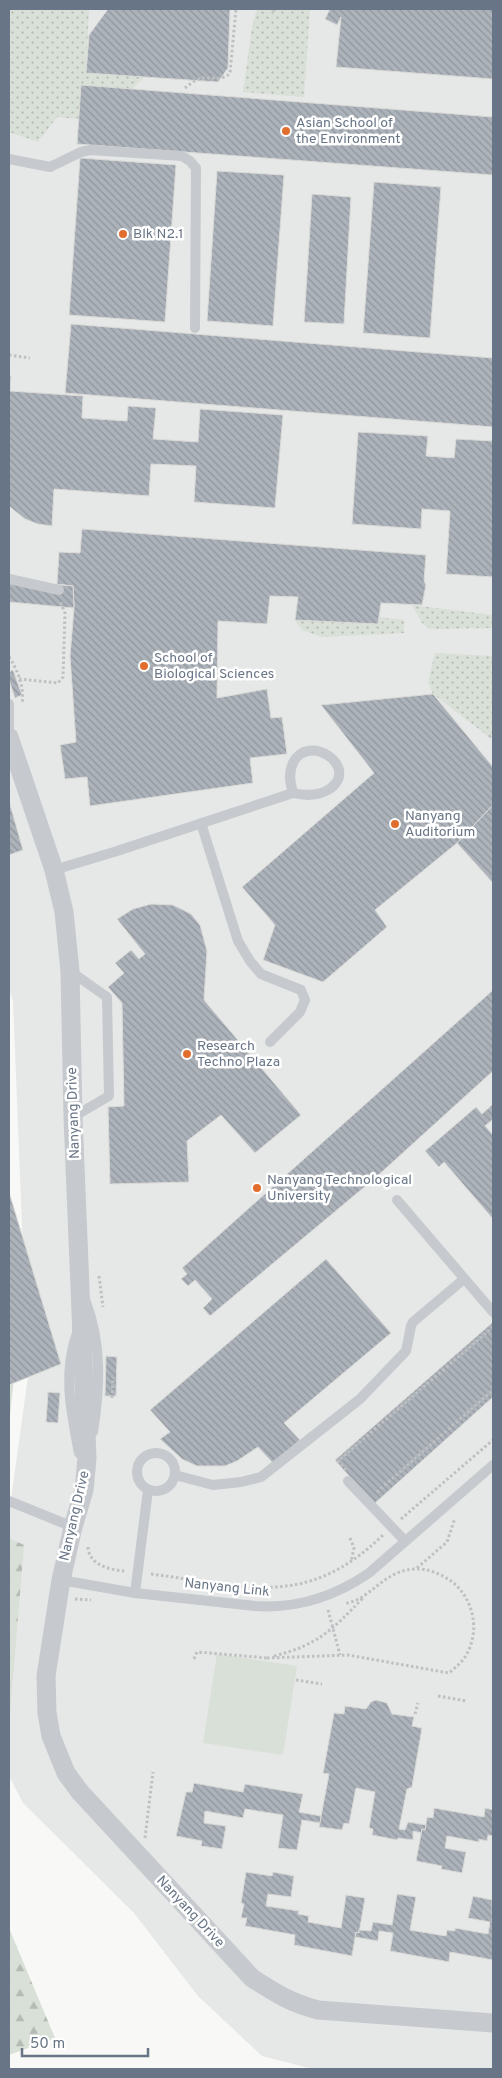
<svg xmlns="http://www.w3.org/2000/svg" width="502" height="2078" font-family="Overpass,sans-serif">
<style>
.built{fill:#e6e7e7}
.grass{fill:url(#grass-dots)}
.forest{fill:url(#forest-firs)}
.park{fill:#d9e0d7}
.building{fill:url(#building-back-hatch);stroke:#dadad8}
.lines{fill:none;stroke-linecap:round;stroke-linejoin:round}
.path{stroke:#bec0c2;stroke-width:3;stroke-dasharray:2.5 2.5;stroke-linecap:butt}
.lane{stroke:#c6c9cd;stroke-width:10}
.street{stroke:#c6c9cd;stroke-width:19}
.poi-dot{fill:#e16e2e;stroke:#fff;stroke-width:2}
.labels{text-anchor:middle;dominant-baseline:central;stroke-width:5;stroke-linejoin:round;paint-order:stroke}
.poi-label{font-size:14px;fill:#687586;stroke:#fff;text-anchor:start}
.street-label{font-size:14px;fill:#687586;stroke:#fff}
</style>
<defs>
<pattern id="grass-dots" width="8" height="8" patternUnits="userSpaceOnUse" patternTransform="scale(1.25)"><rect width="8" height="8" fill="#d9e0d7"/><path d="M2 2h.1M6 6h.1" fill="none" stroke="#b4bab4" stroke-width="1.8" stroke-linecap="round"/></pattern>
<pattern id="forest-firs" width="22" height="20" patternUnits="userSpaceOnUse" patternTransform="scale(1.25)"><rect width="22" height="20" fill="#d9e0d7"/><path d="M5 1l3.5 6h-7zM16 11l3.5 6h-7z" fill="#b4bab4"/></pattern>
<pattern id="building-back-hatch" width="6" height="6" patternUnits="userSpaceOnUse" patternTransform="scale(1.25)"><rect width="6" height="6" fill="#adb3ba"/><path d="M-1 5l2 2M0 0l6 6M5-1l2 2" fill="none" stroke="#91969d"/></pattern>
</defs>
<rect width="100%" height="100%" fill="#f8f8f6"/>
<path class="built" d="M9,9H493V2069H313L262,2056L198,1996L134,1913L23,1803L9,1776V1514L28,1376L13,1001L9,989Z"/>
<g class="grass">
<path d="M9,9H89L86,73L144,77L132,89L79,119L57,117L38,142L9,132Z"/>
<path d="M257,9H310L304,97L243,92L252,27Z"/>
<path d="M412,605L493,615V628L430,629L422,623Z"/>
<path d="M379,617L404,620V633L322,637L302,630L295,620L378,624Z"/>
<path d="M435,653L493,656V734L489,737L433,694L428,682Z"/>
</g>
<g class="forest">
<path d="M9,1257L15,1370L9,1424Z"/>
<path d="M9,1538L24,1545L9,1725Z"/>
<path d="M9,1928L55,2038L9,2055Z"/>
</g>
<path class="park" d="M217,1654L297,1666L283,1755L203,1743Z"/>
<g class="building">
<path d="M108,9H230L228,68L218,82L86,73L89,35Z"/>
<path d="M330,9H493V79L336,67L341,17L337,25L325,19Z"/>
<path d="M81,85L493,117V175L77,144Z"/>
<path d="M80,158L176,165L165,322L69,315Z"/>
<path d="M217,171L284,175L273,326L207,321Z"/>
<path d="M374,182L441,187L430,338L363,333Z"/>
<path d="M312,194L351,197L344,324L304,322Z"/>
<path d="M71,324L493,358V427L65,393Z"/>
<path d="M9,376H11L10,391L83,396L82,418L127,421L128,406L156,408L153,439L198,442L200,409L283,415L275,508L194,502L196,466L151,464L149,496L54,489L52,526L38,524L25,519L9,506Z"/>
<path d="M358,432L428,436L426,456L454,458L456,439L493,441V577L446,574L450,511L422,509L421,529L352,524Z"/>
<path d="M82,529L426,555L424,581L426,585L422,605L381,603L378,624L295,620L298,597L270,596L267,624L218,621L217,698L267,689L271,718L282,717L287,754L250,758L253,783L90,806L87,777L65,779L60,745L76,742L70,656L74,608L73,586L57,584L59,552L80,553Z"/>
<path d="M9,581L73,586L74,608L9,602Z"/>
<path d="M13,670L22,695L15,698L9,680V672Z"/>
<path d="M433,694L493,767V805L457,843L375,910L387,927L323,982L263,960L275,925L242,887L374,773L321,705Z"/>
<path d="M9,801L23,850L9,855Z"/>
<path d="M493,805V883L457,843Z"/>
<path d="M151,904L173,905L191,914L200,925L207,951L204,1000L301,1115L255,1153L221,1115L187,1141L189,1182L110,1184L108,1107L124,1106L122,1003L108,987L124,973L115,963L131,950L139,959L145,954L117,919L133,909Z"/>
<path d="M493,990V1071L374,1179L210,1316L203,1308L212,1299L195,1280L188,1286L181,1279L187,1274L182,1268Z"/>
<path d="M493,1104V1119L485,1126L493,1135V1219L444,1162L439,1167L425,1151L476,1107L482,1114Z"/>
<path d="M9,1192L61,1364L9,1385Z"/>
<path d="M326,1259L391,1333L284,1423L300,1440L273,1463L258,1447L237,1461L225,1466H197L182,1459L160,1439L170,1432L150,1410Z"/>
<path d="M493,1322V1397L374,1504L335,1460Z"/>
<path d="M106,1356L117,1357L116,1396H105Z"/>
<path d="M48,1392L60,1393L58,1423L46,1422Z"/>
<path d="M376,1700L387,1703L392,1714L414,1717L412,1726L422,1728L412,1787L407,1789L399,1829L405,1830L408,1822L426,1825L425,1830L422,1829L421,1833L413,1831V1840L398,1838L397,1840L372,1835L373,1829L369,1828L375,1792L356,1788L349,1824L344,1823L342,1830L319,1827L329,1774L323,1773L334,1713L344,1714L345,1706L366,1709L371,1702Z"/>
<path d="M194,1783L243,1792L245,1784L303,1794L299,1812L321,1816L320,1823L302,1820L297,1850L278,1848L283,1815L245,1809L243,1818L205,1811L204,1823L226,1826L222,1849L201,1846L202,1841L176,1836L186,1792H192Z"/>
<path d="M434,1808L484,1817L485,1808L493,1810V1836L488,1835L487,1841L479,1839V1842L447,1836L445,1848L466,1852L462,1873L441,1869L442,1866L416,1861L422,1829L425,1830L427,1817L433,1818Z"/>
<path d="M246,1872L272,1876L273,1872L294,1876L291,1897L268,1894L266,1906L299,1911L298,1914L309,1916L308,1922L341,1928L346,1895L365,1898L359,1933L356,1932L352,1956L294,1945L295,1935L245,1926L247,1918H241L244,1904L241,1903Z"/>
<path d="M397,1894L416,1897L410,1930L446,1936L447,1930L455,1931V1928L488,1934L490,1922L468,1918L473,1896L492,1900L493,1960L450,1952L449,1962L390,1951L393,1933L379,1931L378,1941L355,1937L356,1932L359,1933V1930L371,1931L373,1922L392,1925Z"/>
</g>
<g class="lines">
<g class="path">
<path d="M273,11L276,9"/>
<path d="M185,88C190,84 196,79 203,78C213,77 223,81 230,73L236,9"/>
<path d="M9,355L30,358"/>
<path d="M9,657C17,668 25,689 22,703"/>
<path d="M19,679L58,683L63,677L65,613L60,601"/>
<path d="M489,737L493,734"/>
<path d="M99,1276L103,1307"/>
<path d="M112,1398L113,1377"/>
<path d="M346,1470L338,1461L493,1327"/>
<path d="M377,1492L493,1390"/>
<path d="M401,1519L493,1440"/>
<path d="M350,1538L354,1548L351,1562"/>
<path d="M88,1547C89,1565 110,1570 125,1571"/>
<path d="M417,1568L447,1542L455,1518"/>
<path d="M151,1574C246,1586 306,1610 383,1535"/>
<path d="M75,1599L91,1600"/>
<path d="M328,1610L340,1655"/>
<path d="M274,1656C318,1645 332,1630 363,1598"/>
<path d="M267,1658L348,1655L449,1673C455,1668 461,1663 465,1657C481,1632 474,1598 451,1581C441,1574 427,1568 415,1569C393,1570 382,1583 365,1595C359,1600 351,1602 344,1604"/>
<path d="M194,1659L197,1652L268,1658"/>
<path d="M296,1680L322,1684"/>
<path d="M438,1696L467,1701"/>
<path d="M415,1714L418,1703"/>
<path d="M145,1838L153,1772"/>
</g>
<g class="lane">
<path d="M9,159L50,167L81,152L90,150L182,156L190,161L196,168L195,328"/>
<path d="M9,579L59,590"/>
<path d="M9,704V729"/>
<path d="M201,823L232,922L238,941L250,961L261,974L301,990L305,1000L300,1012L270,1042"/>
<path d="M54,870L114,852L293,793C306,796 320,796 331,788C359,766 308,732 293,763C288,773 290,783 293,793"/>
<path d="M70,971L107,997L109,1096L73,1117"/>
<path d="M397,1200L493,1312"/>
<path d="M86,1302C102,1345 100,1387 93,1432"/>
<path d="M78,1330C62,1372 71,1411 79,1453"/>
<circle cx="156" cy="1472" r="19"/>
<path d="M175,1475L213,1485L241,1482L261,1477L360,1399L406,1351L411,1326L413,1322L464,1279"/>
<path d="M348,1481L405,1541"/>
<path d="M9,1501L73,1527"/>
<path d="M61,1580L135,1593L255,1606C297,1609 334,1597 369,1573L493,1465"/>
<path d="M135,1593L148,1490"/>
</g>
<path class="street" d="M9,737L54,870L64,912L70,971L73,1117L87,1458L84,1490L73,1527L61,1580L46,1676L47,1713L51,1736L66,1773L80,1792L252,1978C275,1993 291,2003 318,2010L493,2023"/>
</g>
<g class="poi-dot">
<circle cx="286" cy="131" r="5"/>
<circle cx="123" cy="234" r="5"/>
<circle cx="144" cy="666" r="5"/>
<circle cx="395" cy="824" r="5"/>
<circle cx="187" cy="1054" r="5"/>
<circle cx="257" cy="1188" r="5"/>
</g>
<g class="labels">
<g class="poi-label">
<text x="296" y="123">Asian School of<tspan x="296" dy="16">the Environment</tspan></text>
<text x="133" y="234">Blk N2.1</text>
<text x="154" y="658">School of<tspan x="154" dy="16">Biological Sciences</tspan></text>
<text x="405" y="816">Nanyang<tspan x="405" dy="16">Auditorium</tspan></text>
<text x="197" y="1046">Research<tspan x="197" dy="16">Techno Plaza</tspan></text>
<text x="267" y="1180">Nanyang Technological<tspan x="267" dy="16">University</tspan></text>
</g>
<g class="street-label">
<text transform="translate(74 1113) rotate(-92)">Nanyang Drive</text>
<text transform="translate(75 1516) rotate(-77)">Nanyang Drive</text>
<text transform="translate(227 1588) rotate(6)">Nanyang Link</text>
<text transform="translate(190 1912) rotate(47)">Nanyang Drive</text>
</g>
</g>
<rect width="502" height="2078" fill="none" stroke="#687586" stroke-width="20"/>
<path d="M22 2048v8h126v-8" fill="none" stroke="#687586" stroke-width="2.5"/>
<text x="30" y="2048" font-size="15" fill="#687586" stroke="#ffffff" stroke-width="4" paint-order="stroke">50 m</text>
</svg>
